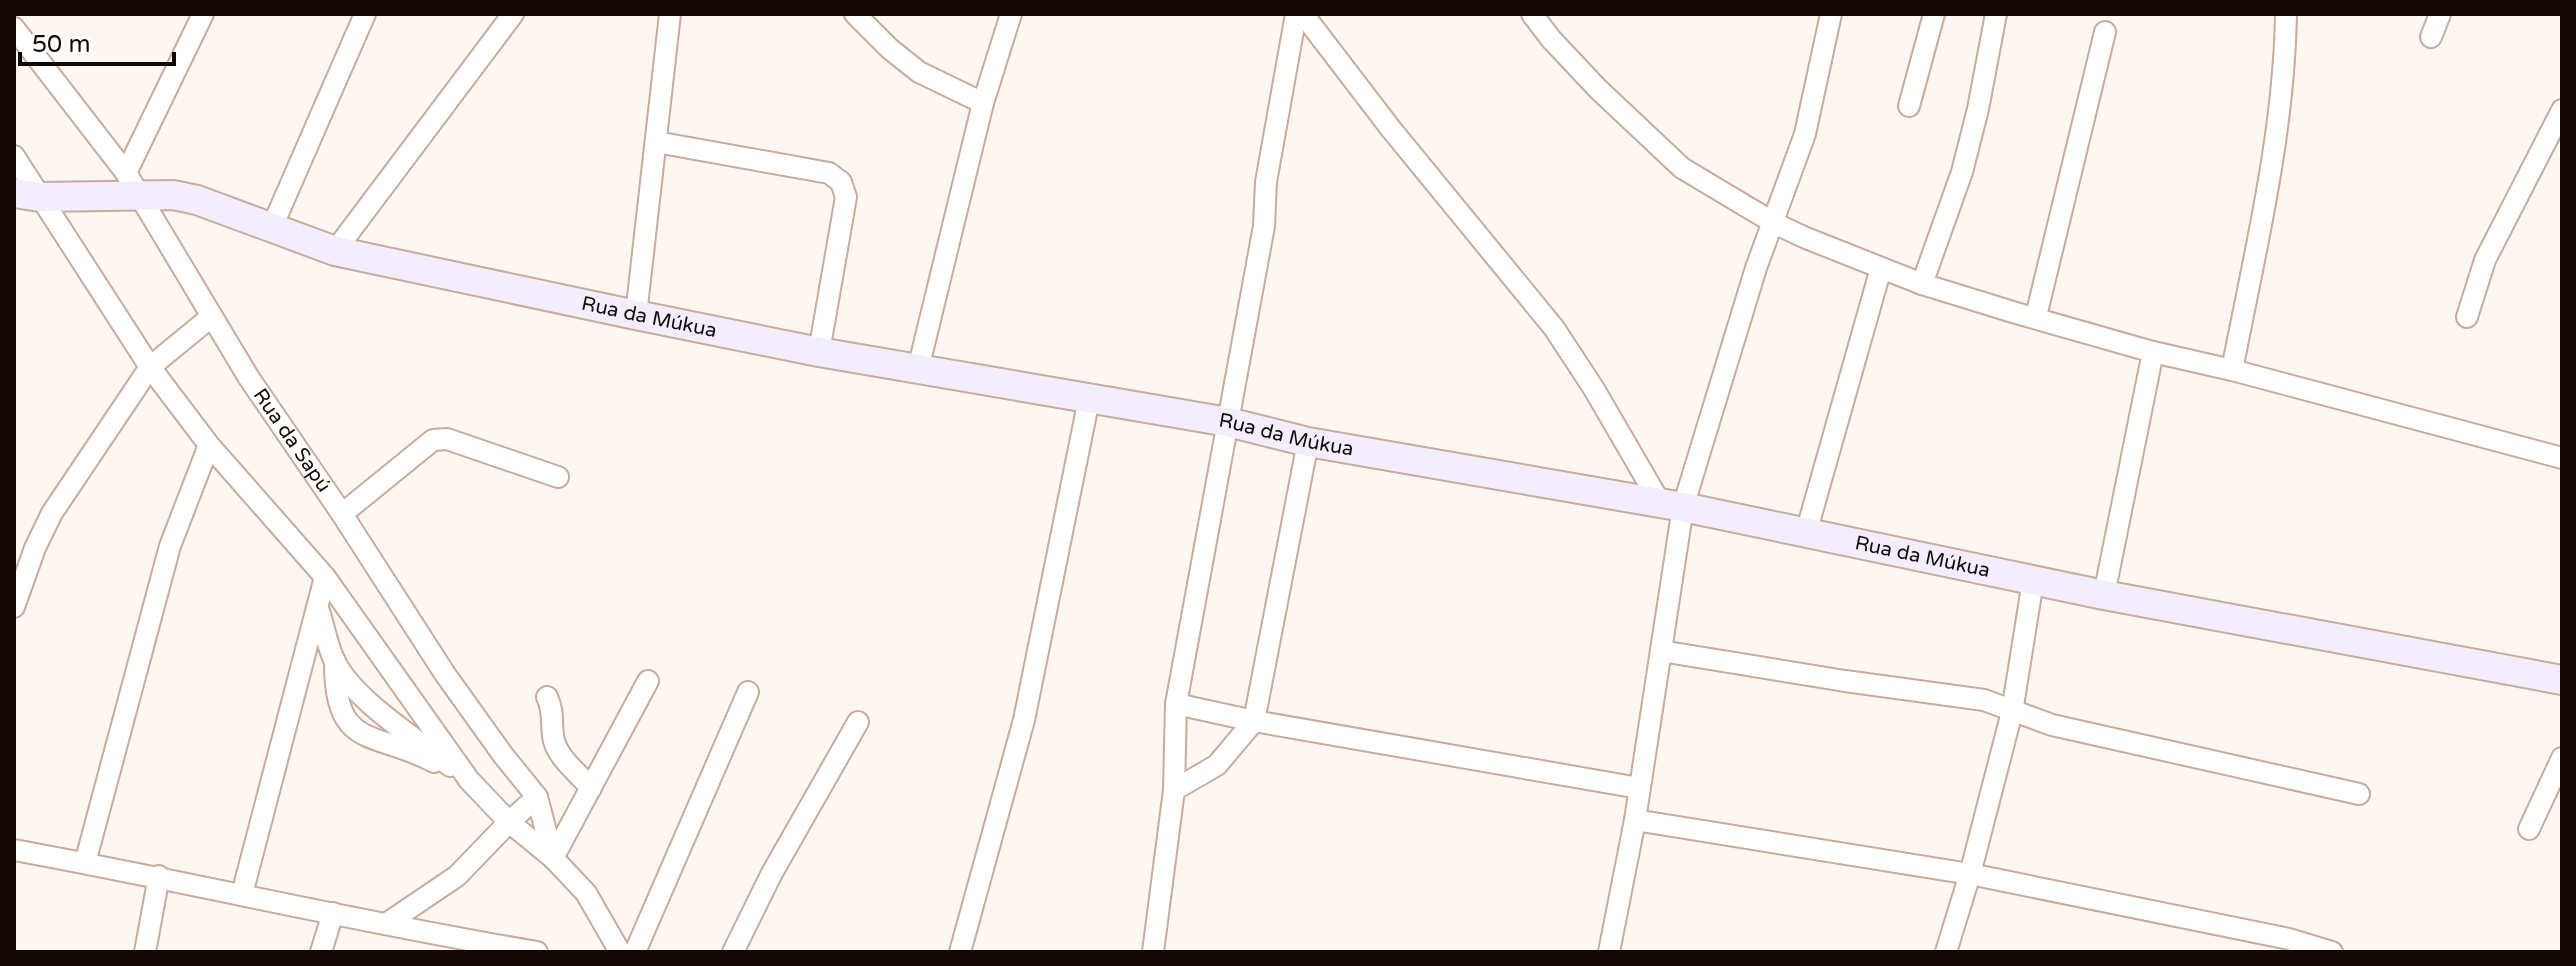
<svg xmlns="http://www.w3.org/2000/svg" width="2576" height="966" font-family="'Varela Round',sans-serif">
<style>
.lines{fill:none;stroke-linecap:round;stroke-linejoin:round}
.street-casing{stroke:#c9ab9a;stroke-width:24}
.secondary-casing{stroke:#c9ab9a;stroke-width:32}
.street{stroke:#fff;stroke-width:20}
.secondary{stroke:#f3eefd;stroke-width:28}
.labels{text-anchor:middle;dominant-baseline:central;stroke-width:6;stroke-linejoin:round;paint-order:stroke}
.street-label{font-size:20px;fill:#140a05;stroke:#fff}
</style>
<rect width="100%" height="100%" fill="#fdf7f3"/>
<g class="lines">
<defs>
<g id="street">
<path d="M855,14L890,49L919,72L983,103"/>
<path d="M1303,14L1391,129L1554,328L1594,389L1662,506"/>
<path d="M1532,14L1551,39L1598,89L1682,168L1774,223L1806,238L1922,284L2016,313L2153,352L2232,370L2562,458"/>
<path id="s1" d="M14,28L126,173L249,378L342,514L445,674L503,755L537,797L553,858"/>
<path d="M2431,37L2440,14"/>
<path d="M1909,106L1934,14"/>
<path d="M656,142L829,173L841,182L846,197L819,352"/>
<path d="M14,156L150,367L209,445L325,577L469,780L509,822L553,858L586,893L620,952"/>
<path d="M126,173L203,14"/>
<path d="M272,227L365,14"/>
<path d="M335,251L513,14"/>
<path d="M1922,284L1962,172L1978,109L1996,14"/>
<path d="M636,315L670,14"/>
<path d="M2036,316L2105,32"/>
<path d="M2467,317L2485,260L2562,110"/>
<path d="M918,369L983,103L1011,14"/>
<path d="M2232,370C2255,252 2284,134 2286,14"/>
<path d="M342,514L433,440L447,439L558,477"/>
<path d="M1806,533L1881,268"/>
<path d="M2104,595L2153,352"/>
<path d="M14,607L35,548L52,513L150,367L211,317"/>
<path d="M318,608C324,625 327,646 335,662C355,701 416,738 450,766"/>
<path d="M1661,651L1845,681L1984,700L2052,725L2359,794"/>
<path d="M335,661C334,751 374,730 434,762"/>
<path d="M547,697C555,714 550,725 554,741C559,759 579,774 591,788"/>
<path d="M1176,704L1254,721L1639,788"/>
<path d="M1174,790L1217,765L1254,721L1308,442"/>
<path d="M1635,820L1970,874L2289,939L2332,952"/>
<path d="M2529,829L2562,758"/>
<path d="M14,850C189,882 362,923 537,952"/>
<path d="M553,858L648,681"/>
<path d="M85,863L170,546L209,445"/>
<path d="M242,894L325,577"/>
<path d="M386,924L457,876L509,822L537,797"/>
<path d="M145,952L159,876"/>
<path d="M321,952L333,913"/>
<path d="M635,952L748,692"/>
<path d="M733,952L772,873L858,722"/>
<path d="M960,952L1024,720L1089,399"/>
<path d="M1153,952L1174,790L1176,704L1264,226L1266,182L1296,14"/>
<path d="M1609,952L1635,820L1683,507L1756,268L1805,134L1831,14"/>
<path d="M1946,952L1970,874L2012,712L2033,581"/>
</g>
<g id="secondary">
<path id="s2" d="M14,193L40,197L173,195L197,200L335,251L636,315L819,352L1228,422L1308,442L1683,507L2104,595L2562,680"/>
</g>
</defs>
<use href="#street" class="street-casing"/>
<use href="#secondary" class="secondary-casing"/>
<use href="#street" class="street"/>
<use href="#secondary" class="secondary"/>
</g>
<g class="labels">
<g class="street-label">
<text stroke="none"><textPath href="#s2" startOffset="652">Rua da Múkua</textPath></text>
<text stroke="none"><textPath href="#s2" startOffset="1300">Rua da Múkua</textPath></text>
<text stroke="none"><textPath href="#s1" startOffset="498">Rua da Sapú</textPath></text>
<text stroke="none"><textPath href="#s2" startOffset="1948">Rua da Múkua</textPath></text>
</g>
</g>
<rect width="2576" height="966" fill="none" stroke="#140a05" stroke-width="32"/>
<path d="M20 52v12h154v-12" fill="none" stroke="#140a05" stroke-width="4"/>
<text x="32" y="52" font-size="24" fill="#140a05" stroke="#ffffff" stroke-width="6" paint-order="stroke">50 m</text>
</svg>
